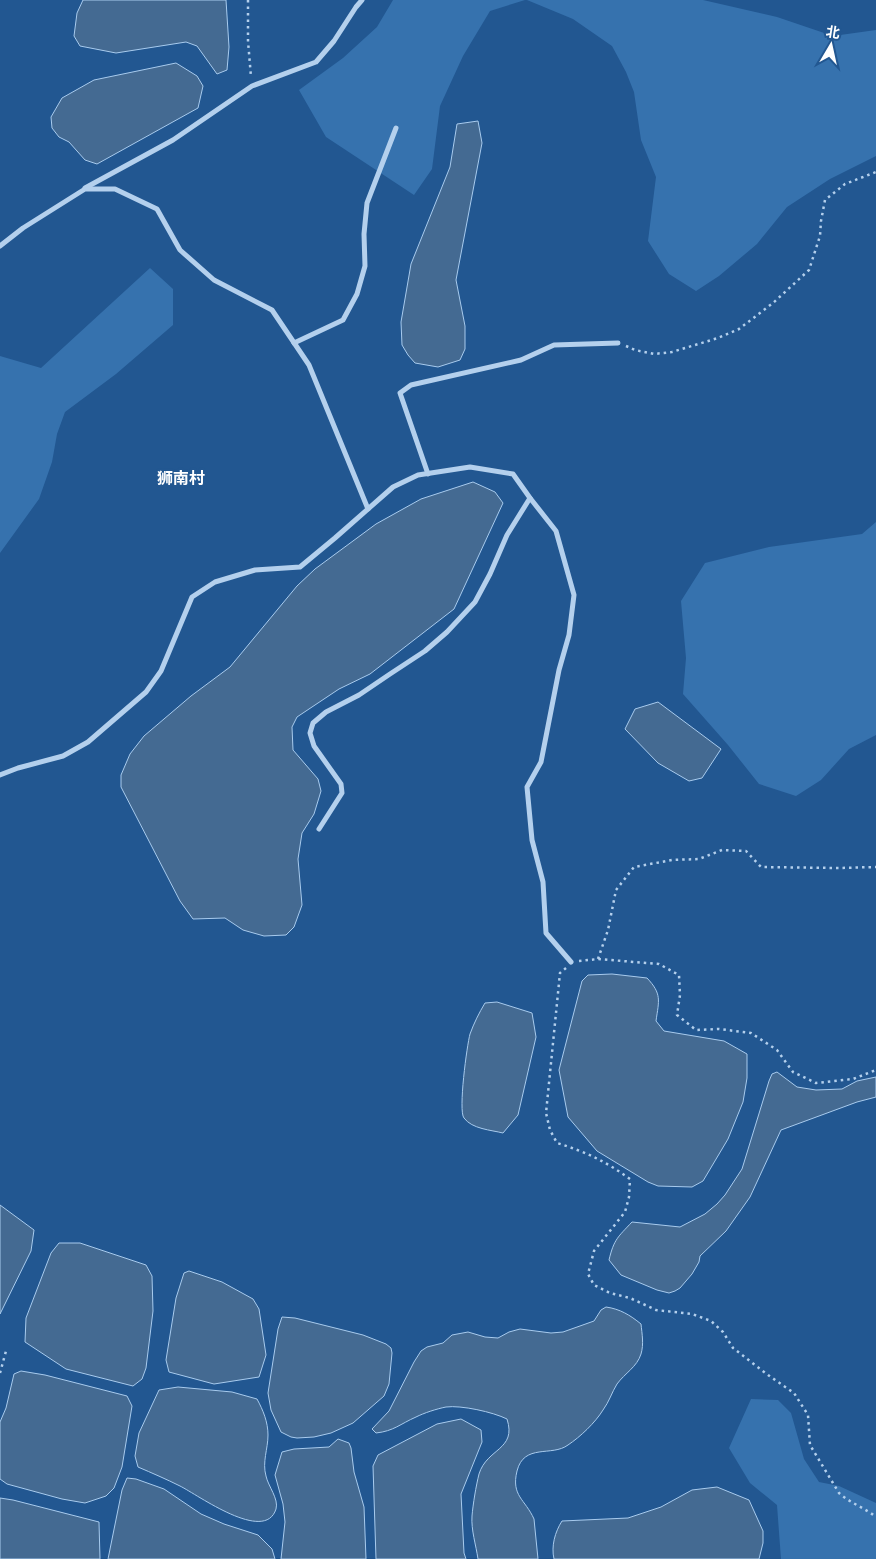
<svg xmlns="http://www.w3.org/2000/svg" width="876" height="1559" font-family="'Titillium Web','Noto Sans SC',sans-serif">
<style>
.green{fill:#3672ae}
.water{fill:#446a92;stroke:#a8cbee}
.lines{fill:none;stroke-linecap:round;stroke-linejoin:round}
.path{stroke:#b4d0ed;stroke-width:2.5;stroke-dasharray:2.5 4;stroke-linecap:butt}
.minor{stroke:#b4d0ed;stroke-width:5}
.labels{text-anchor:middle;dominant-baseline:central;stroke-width:5;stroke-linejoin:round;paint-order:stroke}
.quarter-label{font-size:16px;font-weight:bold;fill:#fff;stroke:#225791}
</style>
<rect width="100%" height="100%" fill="#225791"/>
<g class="green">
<path d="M393,0H525L490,11L463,56L440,106L432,169L414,195L326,137L299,90L343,58L377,27Z"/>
<path d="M527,0H703L777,17L833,36L876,30V156L830,179L787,207L757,244L719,276L696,291L669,274L648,241L656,177L641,140L634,92L626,72L612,46L573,19Z"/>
<path d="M150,268L173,289V325L116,374L65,412L57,434L52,462L39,499L0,553V356L41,368Z"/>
<path d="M876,522V735L849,749L821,780L796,796L759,784L728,745L683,694L686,658L681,601L705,563L769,547L862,534Z"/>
<path d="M751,1399L778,1400L791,1413L804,1459L819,1482L839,1486L876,1503V1559H781L777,1505L750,1483L729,1448Z"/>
</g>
<g class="water">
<path d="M83,0H226L229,47L227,70L217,74L197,46L186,42L116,53L80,46L74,36L77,13Z"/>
<path d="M176,63L197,76L203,86L198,108L97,164L85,160L69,142L59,137L52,128L51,117L62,98L94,80Z"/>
<path d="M478,121L482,143L456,280L465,326V349L460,360L438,367L415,363L408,355L402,345L401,322L411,264L450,167L457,124Z"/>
<path d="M473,482L495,492L503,503L454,609L370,674L339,689L297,717L292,727L293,750L318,779L321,791L314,814L302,833L298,859L302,905L294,927L286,935L264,936L243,930L225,918L193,919L180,901L121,787V775L130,754L144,736L191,696L230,667L297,586L315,569L376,524L421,499Z"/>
<path d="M658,702L721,749L702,778L689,781L658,763L625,729L635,709Z"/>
<path d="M612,974L647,978C662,994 659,1000 656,1021L664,1031L724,1041L747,1054V1078L743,1102L728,1139L703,1181L692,1187L658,1186L648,1182L597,1151L568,1117L559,1070L582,981L588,975Z"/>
<path d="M497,1002L532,1013L536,1037L518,1115L503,1133C491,1130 472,1129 464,1118C458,1111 467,1045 470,1034C474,1023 479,1013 485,1003Z"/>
<path d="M777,1072L797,1087L816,1090L842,1089L857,1081L876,1077V1097L857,1102L781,1130L750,1197L726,1231L700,1256L699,1262L692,1274L680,1288L675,1291L669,1293L657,1290L621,1275L609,1260C614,1239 618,1237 632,1222L680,1227L705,1214L717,1204L725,1195L742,1169L769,1081L772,1074Z"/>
<path d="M0,1205L34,1230L31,1251L0,1314Z"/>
<path d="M59,1243H80L146,1265L152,1276L153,1311L146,1368L142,1379L133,1386L66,1369L25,1342L26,1318L51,1253Z"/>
<path d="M189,1271L222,1282L253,1299L259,1309L266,1355L259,1377L214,1384L169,1372L166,1360L176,1298L184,1273Z"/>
<path d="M606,1307C620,1309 630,1315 641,1324C642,1334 644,1344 641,1354C637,1367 625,1373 617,1384C612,1392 609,1402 603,1410C595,1423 580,1437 568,1445C552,1457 524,1443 517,1471C511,1496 525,1499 534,1519L538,1559H478C476,1545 471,1530 472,1516C473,1504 476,1486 479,1474C487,1448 517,1450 507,1419C493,1412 461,1405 446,1407C436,1409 424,1413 416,1417C400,1424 394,1431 376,1433L372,1429L389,1411L414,1362L421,1351L427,1347L443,1343L452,1335L468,1332L485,1337L498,1338L509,1332L520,1329L551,1333L563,1332L594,1321L601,1310Z"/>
<path d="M282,1317L295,1318L363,1335L386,1344L391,1348L392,1353L389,1384L384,1396L353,1423L331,1433L314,1437L297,1438L291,1437L281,1432L271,1410L268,1393L278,1329Z"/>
<path d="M21,1371L45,1375L127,1396L132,1406L122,1467L114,1488L106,1496L85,1503L62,1499L7,1484L0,1479V1422L6,1408L14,1374Z"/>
<path d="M178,1387L232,1392L257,1399C263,1410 268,1422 268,1435C268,1449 262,1462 266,1476C268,1486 279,1499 276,1509C265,1544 198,1495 180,1486C166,1479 152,1473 138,1467L135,1456L139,1433L159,1390Z"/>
<path d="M461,1419L481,1430L482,1442L461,1494L464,1553L466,1559H376L373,1466L378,1455L437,1424Z"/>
<path d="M338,1439L349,1443L351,1448L354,1472L364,1507L366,1559H281L285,1522L283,1504L275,1475L282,1452L294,1449L329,1447Z"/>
<path d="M127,1478L136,1479L164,1489L201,1514L224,1524L258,1535L272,1549L275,1559H108L122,1490Z"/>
<path d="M717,1487L749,1500L763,1531V1543L759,1559H554C551,1546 555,1532 562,1521L628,1518L661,1507L692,1490Z"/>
<path d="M0,1498L13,1500L99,1522L100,1559H0Z"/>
</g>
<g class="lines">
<g class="path">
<path d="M248,0V41L251,77"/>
<path d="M626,346L635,350L654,354L672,352L718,338L739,329L773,303L809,270L820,236L821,221L825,200L845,184L876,172"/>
<path d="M598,959L608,930L616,890L634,867L672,860L699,859L722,850L746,851L761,867L838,868L876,867"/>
<path d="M579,961L598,959L659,964L679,975L680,995L677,1015L696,1030L719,1029L751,1033L777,1050L793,1072L816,1083L853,1079L876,1070"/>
<path d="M566,968L560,973L546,1113L550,1130L557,1143C586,1152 605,1161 630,1179L629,1197L625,1212L594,1251L588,1274L594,1285L610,1293L630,1298L656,1310L692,1314L711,1321L723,1332L733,1348L768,1375L794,1393L808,1415L810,1445L839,1493C850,1503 865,1508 876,1517"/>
<path d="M0,1373L6,1351"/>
</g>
<g class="minor">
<path d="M85,188L173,140L252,86L316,62L334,41L356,7L362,0"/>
<path d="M0,246L23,228L85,189H115L157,209L180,250L214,280L272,310L309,365L368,509"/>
<path d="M294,343L343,320L357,294L365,266L364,234L367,203L396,128"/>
<path d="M428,474L400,393L411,385L521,360L554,345L618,343"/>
<path d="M0,775L18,768L63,756L88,742L146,692L161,671L192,597L215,582L255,570L300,567L335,538L393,487L418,475L470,467L513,474L530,498L556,531L574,595L569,635L559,670L541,762L527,787L532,840L543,882L546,933L571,962"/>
<path d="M319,829L342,793L341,784L314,746L310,733L313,723L326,712L359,695L390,674L425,651L447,632L475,602L490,574L507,535L530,498"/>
</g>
</g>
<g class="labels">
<g class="quarter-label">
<text x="181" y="478">狮南村</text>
</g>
</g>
<g transform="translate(831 45) rotate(9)" stroke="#225791" stroke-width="4" paint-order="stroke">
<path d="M0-4L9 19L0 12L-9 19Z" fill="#ffffff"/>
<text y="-8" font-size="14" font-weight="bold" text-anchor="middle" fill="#ffffff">北</text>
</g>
</svg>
